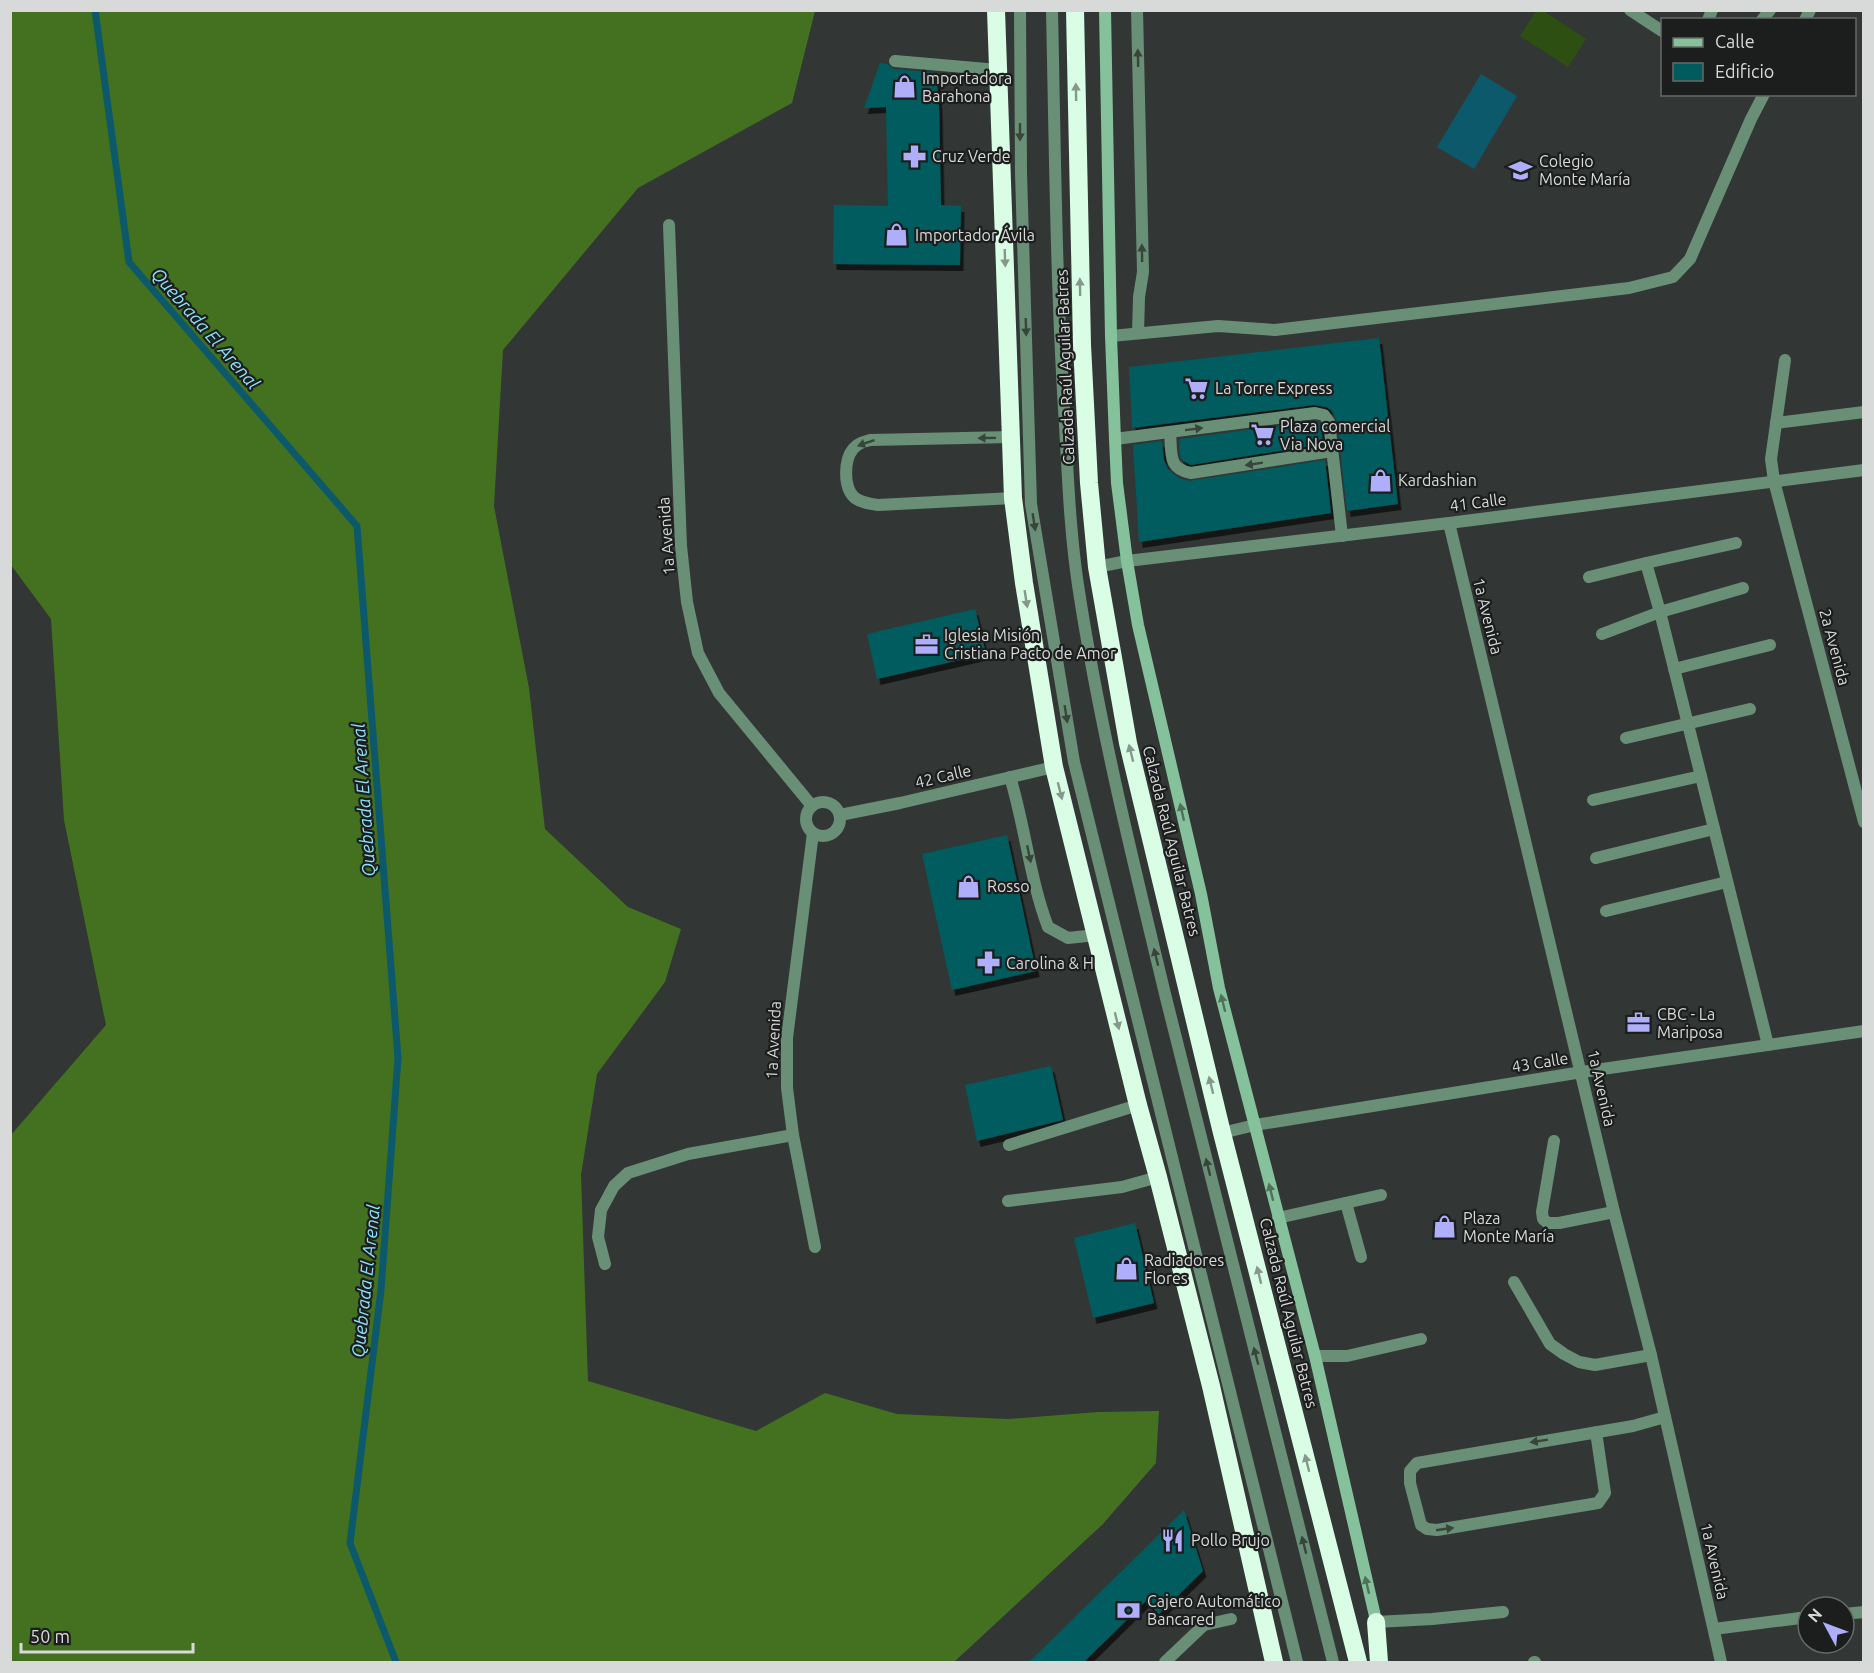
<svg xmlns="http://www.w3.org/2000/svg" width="1874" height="1673" font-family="Ubuntu,sans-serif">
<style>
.green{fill:#2d4f12}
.forest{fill:#43711f}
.water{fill:#0c596b}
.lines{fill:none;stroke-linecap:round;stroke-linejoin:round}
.stream{stroke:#0c596b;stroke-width:7}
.building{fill:#005b5e;filter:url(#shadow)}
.lane{stroke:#6a8f77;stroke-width:12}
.street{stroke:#6a8f77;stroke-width:12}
.secondary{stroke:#85c29b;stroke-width:12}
.highway{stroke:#d9fde5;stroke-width:18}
.oneway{fill:#37463c}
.oneway2{fill:#84998b}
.oneway3{fill:#50705c}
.labels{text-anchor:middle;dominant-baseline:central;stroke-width:4.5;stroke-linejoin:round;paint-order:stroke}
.poi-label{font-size:16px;fill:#d7dad9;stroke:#1c1e1d;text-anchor:start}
.street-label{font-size:16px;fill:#d7dad9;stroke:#1c1e1d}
.water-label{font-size:18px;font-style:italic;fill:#8be2fd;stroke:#1c1e1d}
</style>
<defs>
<filter id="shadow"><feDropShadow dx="3.5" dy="6" stdDeviation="0" flood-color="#0009"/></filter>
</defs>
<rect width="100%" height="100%" fill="#323735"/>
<path class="green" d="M1542,10L1586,39L1568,67L1520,36L1536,11Z"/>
<path class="forest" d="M11,10L815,11L792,103L638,188L503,350L494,506L529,688L545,829L628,907L681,929L665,982L597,1074L581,1175L588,1381L756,1431L825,1393L897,1414L1008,1419L1098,1412L1159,1411L1156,1463L1102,1525L954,1662H11V1135L106,1025L64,820L51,619L11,565Z"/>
<path class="water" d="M1481,74L1517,96L1474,169L1437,147Z"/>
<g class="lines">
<path class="stream" d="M95,10L129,262L357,526L398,1058L381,1290L350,1543L396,1662"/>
</g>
<g class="building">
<path d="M880,63L887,64L894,69L936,73L939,106L941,205L961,206L960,265L833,264L834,205L888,206L886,107L864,108Z"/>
<path d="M1379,338L1398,504L1347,511L1337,421L1331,410L1326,407L1314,405L1132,428L1129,367Z"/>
<path d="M1315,421L1321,425L1323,444L1191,465L1183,461L1180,456L1179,439Z"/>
<path d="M1162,441L1164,460L1168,469L1179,478L1189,481L1325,460L1331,513L1139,542L1133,445Z"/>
<path d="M975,609L986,654L877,679L867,634Z"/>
<path d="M1007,835L1036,971L952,990L922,854Z"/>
<path d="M1051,1066L1063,1120L977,1141L965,1085Z"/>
<path d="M1135,1223L1154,1303L1093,1318L1074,1238Z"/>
<path d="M1184,1510L1203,1571L1159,1614L1146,1601L1084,1662H1029Z"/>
</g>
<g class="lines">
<g class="lane">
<path d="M1020,10L1021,173L1031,504L1074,762L1297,1662"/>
<path d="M1052,10C1055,149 1056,287 1065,425C1068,478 1070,532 1078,585C1099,724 1133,861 1166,998C1220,1220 1278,1441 1333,1662"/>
<path d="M1137,10L1143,272L1139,297L1138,333"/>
<path d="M1630,10L1662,31"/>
<path d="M1708,20L1712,10"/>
<path d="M1762,20L1770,10"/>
<path d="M1805,20L1810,10"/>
<path d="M895,61L998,70"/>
<path d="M1111,336L1218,326L1275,330L1629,288L1673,277L1690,259L1751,119L1764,94"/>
<path d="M1776,423L1864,412"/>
<path d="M1170,432C1172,452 1167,469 1191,473L1332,451"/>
<path d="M1011,437L870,440C863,442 858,443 853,449C844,460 843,488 855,498C862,503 870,504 878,505L1013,498"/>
<path d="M1115,439L1315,413L1324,415L1329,422L1342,536"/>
<path d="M1774,481L1771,459L1785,360"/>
<path d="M1646,563L1736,543"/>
<path d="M1589,577L1646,563L1660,612L1768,1045"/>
<path d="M1602,634L1660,612L1743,588"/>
<path d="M1674,669L1770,645"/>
<path d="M1626,738L1750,709"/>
<path d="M1010,777C1025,826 1030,880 1048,927L1068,938L1096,935"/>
<path d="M1593,800L1701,776"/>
<path d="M1596,858L1714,829"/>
<path d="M1606,911L1727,882"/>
<path d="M1554,1141L1542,1212L1543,1219L1548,1223H1559L1614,1212"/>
<path d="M1009,1145L1138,1105"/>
<path d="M1008,1201L1122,1187L1158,1177"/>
<path d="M1346,1203L1361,1257"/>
<path d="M1278,1218L1381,1195"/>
<path d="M1514,1282L1550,1344L1564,1354L1579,1362L1595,1365L1651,1355"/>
<path d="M1315,1356H1347L1421,1339"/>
<path d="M1596,1432L1605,1493L1598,1503L1437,1530L1427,1529L1421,1525L1410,1483V1471L1417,1463L1633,1426L1665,1417"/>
<path d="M1376,1622L1432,1619L1503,1612"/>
<path d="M1165,1662L1204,1625L1231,1619"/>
<path d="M1534,1662H1535"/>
</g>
<g class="street">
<path d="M669,225L681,546L687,602L698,653L719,693L812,806"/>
<path d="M1774,481L1864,822"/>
<path d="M1449,523L1614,1212L1651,1355L1721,1662"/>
<path d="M1097,567L1127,561L1449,523L1864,470"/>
<circle cx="823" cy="819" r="17"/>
<path d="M840,815L900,803L1054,767"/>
<path d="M813,833L787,1038V1088L793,1135L815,1247"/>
<path d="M1222,1133L1255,1125L1582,1072L1864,1031"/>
<path d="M605,1264L598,1237L601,1210L614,1186L628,1173L688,1154L793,1135"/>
<path d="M1844,1614L1864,1612"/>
<path d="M1714,1629L1808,1617"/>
</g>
<path class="secondary" d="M1105,10L1111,336L1115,439L1117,483L1127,561L1138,625L1201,894L1219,988L1315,1356L1378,1629"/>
<g class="highway">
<path d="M996,10L1013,498L1024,583L1054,767L1138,1105L1158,1177L1211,1386L1274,1662"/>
<path d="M1075,10L1082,345L1089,483L1097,567L1128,743L1222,1133L1358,1662"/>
<path d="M1376,1622L1379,1662"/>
</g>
</g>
<defs><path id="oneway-solid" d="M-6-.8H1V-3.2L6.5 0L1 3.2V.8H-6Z" transform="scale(1.5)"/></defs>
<g class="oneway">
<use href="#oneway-solid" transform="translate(1138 58) rotate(-91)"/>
<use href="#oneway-solid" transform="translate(1020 132) rotate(90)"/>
<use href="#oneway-solid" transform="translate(1142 253) rotate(-91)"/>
<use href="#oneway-solid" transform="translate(1026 327) rotate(88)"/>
<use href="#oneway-solid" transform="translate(1194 429) rotate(-7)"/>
<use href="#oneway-solid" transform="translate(987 438) rotate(179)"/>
<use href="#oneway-solid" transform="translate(866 443) rotate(161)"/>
<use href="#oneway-solid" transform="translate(1254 464) rotate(171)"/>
<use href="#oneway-solid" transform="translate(1034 522) rotate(81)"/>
<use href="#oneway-solid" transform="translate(1066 714) rotate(81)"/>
<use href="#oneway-solid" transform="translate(1029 854) rotate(78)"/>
<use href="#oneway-solid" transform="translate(1156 957) rotate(-104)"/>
<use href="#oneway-solid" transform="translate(1208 1167) rotate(-104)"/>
<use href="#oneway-solid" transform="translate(1256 1356) rotate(-105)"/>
<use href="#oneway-solid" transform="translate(1539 1441) rotate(171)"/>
<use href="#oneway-solid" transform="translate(1445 1529) rotate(-8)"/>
<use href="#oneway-solid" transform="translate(1304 1545) rotate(-104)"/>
</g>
<g class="oneway2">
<use href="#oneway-solid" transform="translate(1076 92) rotate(-91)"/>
<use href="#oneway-solid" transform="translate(1005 258) rotate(88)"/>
<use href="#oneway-solid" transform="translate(1080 287) rotate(-91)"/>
<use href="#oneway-solid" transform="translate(1026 599) rotate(81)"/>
<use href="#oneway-solid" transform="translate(1131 753) rotate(-104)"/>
<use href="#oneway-solid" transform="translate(1060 791) rotate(76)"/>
<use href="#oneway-solid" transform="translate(1117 1021) rotate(76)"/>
<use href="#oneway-solid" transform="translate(1211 1085) rotate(-104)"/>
<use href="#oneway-solid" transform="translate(1259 1275) rotate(-104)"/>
<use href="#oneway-solid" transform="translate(1307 1463) rotate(-104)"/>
</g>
<g class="oneway3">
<use href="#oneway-solid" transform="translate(1182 812) rotate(-103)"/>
<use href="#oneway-solid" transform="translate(1223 1003) rotate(-104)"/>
<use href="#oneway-solid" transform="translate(1271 1192) rotate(-104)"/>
<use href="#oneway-solid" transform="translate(1367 1585) rotate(-103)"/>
</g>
<defs>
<symbol id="shop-bare" viewBox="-9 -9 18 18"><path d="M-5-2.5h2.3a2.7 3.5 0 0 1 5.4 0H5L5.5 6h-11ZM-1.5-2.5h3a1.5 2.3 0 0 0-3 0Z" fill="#aeaefb" stroke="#1c1e1d" stroke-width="2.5" paint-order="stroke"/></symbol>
<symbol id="pharmacy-bare" viewBox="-9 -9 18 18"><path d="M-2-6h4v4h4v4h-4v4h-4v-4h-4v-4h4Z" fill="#aeaefb" stroke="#1c1e1d" stroke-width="2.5" paint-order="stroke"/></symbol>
<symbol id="school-bare" viewBox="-9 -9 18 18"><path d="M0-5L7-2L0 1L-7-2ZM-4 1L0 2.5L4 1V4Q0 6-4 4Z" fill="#aeaefb" stroke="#1c1e1d" stroke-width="2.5" paint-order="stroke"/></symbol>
<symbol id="supermarket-bare" viewBox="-9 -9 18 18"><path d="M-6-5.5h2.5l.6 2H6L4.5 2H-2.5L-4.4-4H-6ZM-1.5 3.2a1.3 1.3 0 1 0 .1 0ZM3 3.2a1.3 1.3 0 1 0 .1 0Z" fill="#aeaefb" stroke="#1c1e1d" stroke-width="2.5" paint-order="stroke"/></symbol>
<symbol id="office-bare" viewBox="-9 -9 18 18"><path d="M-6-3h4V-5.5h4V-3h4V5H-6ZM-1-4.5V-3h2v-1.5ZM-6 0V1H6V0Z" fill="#aeaefb" stroke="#1c1e1d" stroke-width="2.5" paint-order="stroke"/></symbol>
<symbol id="restaurant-bare" viewBox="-9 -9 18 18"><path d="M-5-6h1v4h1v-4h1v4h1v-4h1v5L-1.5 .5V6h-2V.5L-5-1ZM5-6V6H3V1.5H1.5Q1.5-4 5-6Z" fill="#aeaefb" stroke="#1c1e1d" stroke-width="2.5" paint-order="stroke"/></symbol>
<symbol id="bank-bare" viewBox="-9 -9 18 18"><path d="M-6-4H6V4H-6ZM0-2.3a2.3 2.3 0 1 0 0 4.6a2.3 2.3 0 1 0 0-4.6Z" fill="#aeaefb" stroke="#1c1e1d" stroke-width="2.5" paint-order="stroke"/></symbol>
</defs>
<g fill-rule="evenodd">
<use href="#shop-bare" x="888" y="70" width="33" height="33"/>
<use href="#pharmacy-bare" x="898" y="140" width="33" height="33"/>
<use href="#school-bare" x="1504" y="154" width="33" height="33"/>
<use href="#shop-bare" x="880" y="218" width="33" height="33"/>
<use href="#supermarket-bare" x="1180" y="372" width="33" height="33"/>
<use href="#supermarket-bare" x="1246" y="418" width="33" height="33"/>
<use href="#shop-bare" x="1364" y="464" width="33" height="33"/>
<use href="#office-bare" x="910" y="628" width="33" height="33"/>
<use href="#shop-bare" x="952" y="870" width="33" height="33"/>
<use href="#pharmacy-bare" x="972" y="946" width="33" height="33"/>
<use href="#office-bare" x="1622" y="1006" width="33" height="33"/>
<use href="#shop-bare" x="1428" y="1210" width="33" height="33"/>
<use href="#shop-bare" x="1110" y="1252" width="33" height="33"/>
<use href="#restaurant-bare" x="1156" y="1524" width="33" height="33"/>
<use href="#bank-bare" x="1112" y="1594" width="33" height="33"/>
</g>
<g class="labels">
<g class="poi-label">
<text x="922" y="78">Importadora<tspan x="922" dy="18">Barahona</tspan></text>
<text x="932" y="156">Cruz Verde</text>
<text x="1539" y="161">Colegio<tspan x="1539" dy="18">Monte María</tspan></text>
<text x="915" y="235">Importador Ávila</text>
<text x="1215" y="388">La Torre Express</text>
<text x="1280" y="426">Plaza comercial<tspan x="1280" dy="18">Via Nova</tspan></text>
<text x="1398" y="480">Kardashian</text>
<text x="944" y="635">Iglesia Misión<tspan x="944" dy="18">Cristiana Pacto de Amor</tspan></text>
<text x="987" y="886">Rosso</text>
<text x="1006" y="963">Carolina &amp; H</text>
<text x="1657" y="1014">CBC - La<tspan x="1657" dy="18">Mariposa</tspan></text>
<text x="1463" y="1218">Plaza<tspan x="1463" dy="18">Monte María</tspan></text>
<text x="1144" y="1260">Radiadores<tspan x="1144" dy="18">Flores</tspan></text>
<text x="1191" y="1540">Pollo Brujo</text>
<text x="1147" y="1601">Cajero Automático<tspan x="1147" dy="18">Bancared</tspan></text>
</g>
<g class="street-label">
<text transform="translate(1065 367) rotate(-92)">Calzada Raúl Aguilar Batres</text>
<text transform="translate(1478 502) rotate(-7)">41 Calle</text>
<text transform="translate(666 536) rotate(-94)">1a Avenida</text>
<text transform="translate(1488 616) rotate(76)">1a Avenida</text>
<text transform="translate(1835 647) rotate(75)">2a Avenida</text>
<text transform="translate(943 776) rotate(-13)">42 Calle</text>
<text transform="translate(1172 841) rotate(76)">Calzada Raúl Aguilar Batres</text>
<text transform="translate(773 1040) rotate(-87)">1a Avenida</text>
<text transform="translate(1540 1062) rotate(-9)">43 Calle</text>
<text transform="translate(1602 1088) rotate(77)">1a Avenida</text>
<text transform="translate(1289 1313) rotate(76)">Calzada Raúl Aguilar Batres</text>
<text transform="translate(1715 1561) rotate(77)">1a Avenida</text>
</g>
<g class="water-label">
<text transform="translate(206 328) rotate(49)">Quebrada El Arenal</text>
<text transform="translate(363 800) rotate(-94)">Quebrada El Arenal</text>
<text transform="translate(365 1281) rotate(-84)">Quebrada El Arenal</text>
</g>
</g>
<rect width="1874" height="1673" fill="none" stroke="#d7dad9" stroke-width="24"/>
<rect x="1661" y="18" width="195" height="78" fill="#1c1e1d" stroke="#676968" stroke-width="1.5"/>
<rect x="1673" y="38" width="30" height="9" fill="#85c29b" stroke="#676968" stroke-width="1.5"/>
<text x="1715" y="48" font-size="18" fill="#d7dad9">Calle</text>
<rect x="1673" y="63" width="30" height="18" fill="#005b5e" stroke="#676968" stroke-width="1.5"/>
<text x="1715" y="78" font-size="18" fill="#d7dad9">Edificio</text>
<g transform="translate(1826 1625) rotate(311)"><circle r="28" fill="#1c1e1d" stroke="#676968" stroke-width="1.5"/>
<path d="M0-4.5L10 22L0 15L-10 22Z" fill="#aeaefb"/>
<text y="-9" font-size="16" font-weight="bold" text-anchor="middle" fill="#d7dad9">N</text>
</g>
<path d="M21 1643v9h172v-9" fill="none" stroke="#d7dad9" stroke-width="3"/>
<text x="30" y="1643" font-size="18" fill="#d7dad9" stroke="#1c1e1d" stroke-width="4.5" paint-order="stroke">50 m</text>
</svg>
